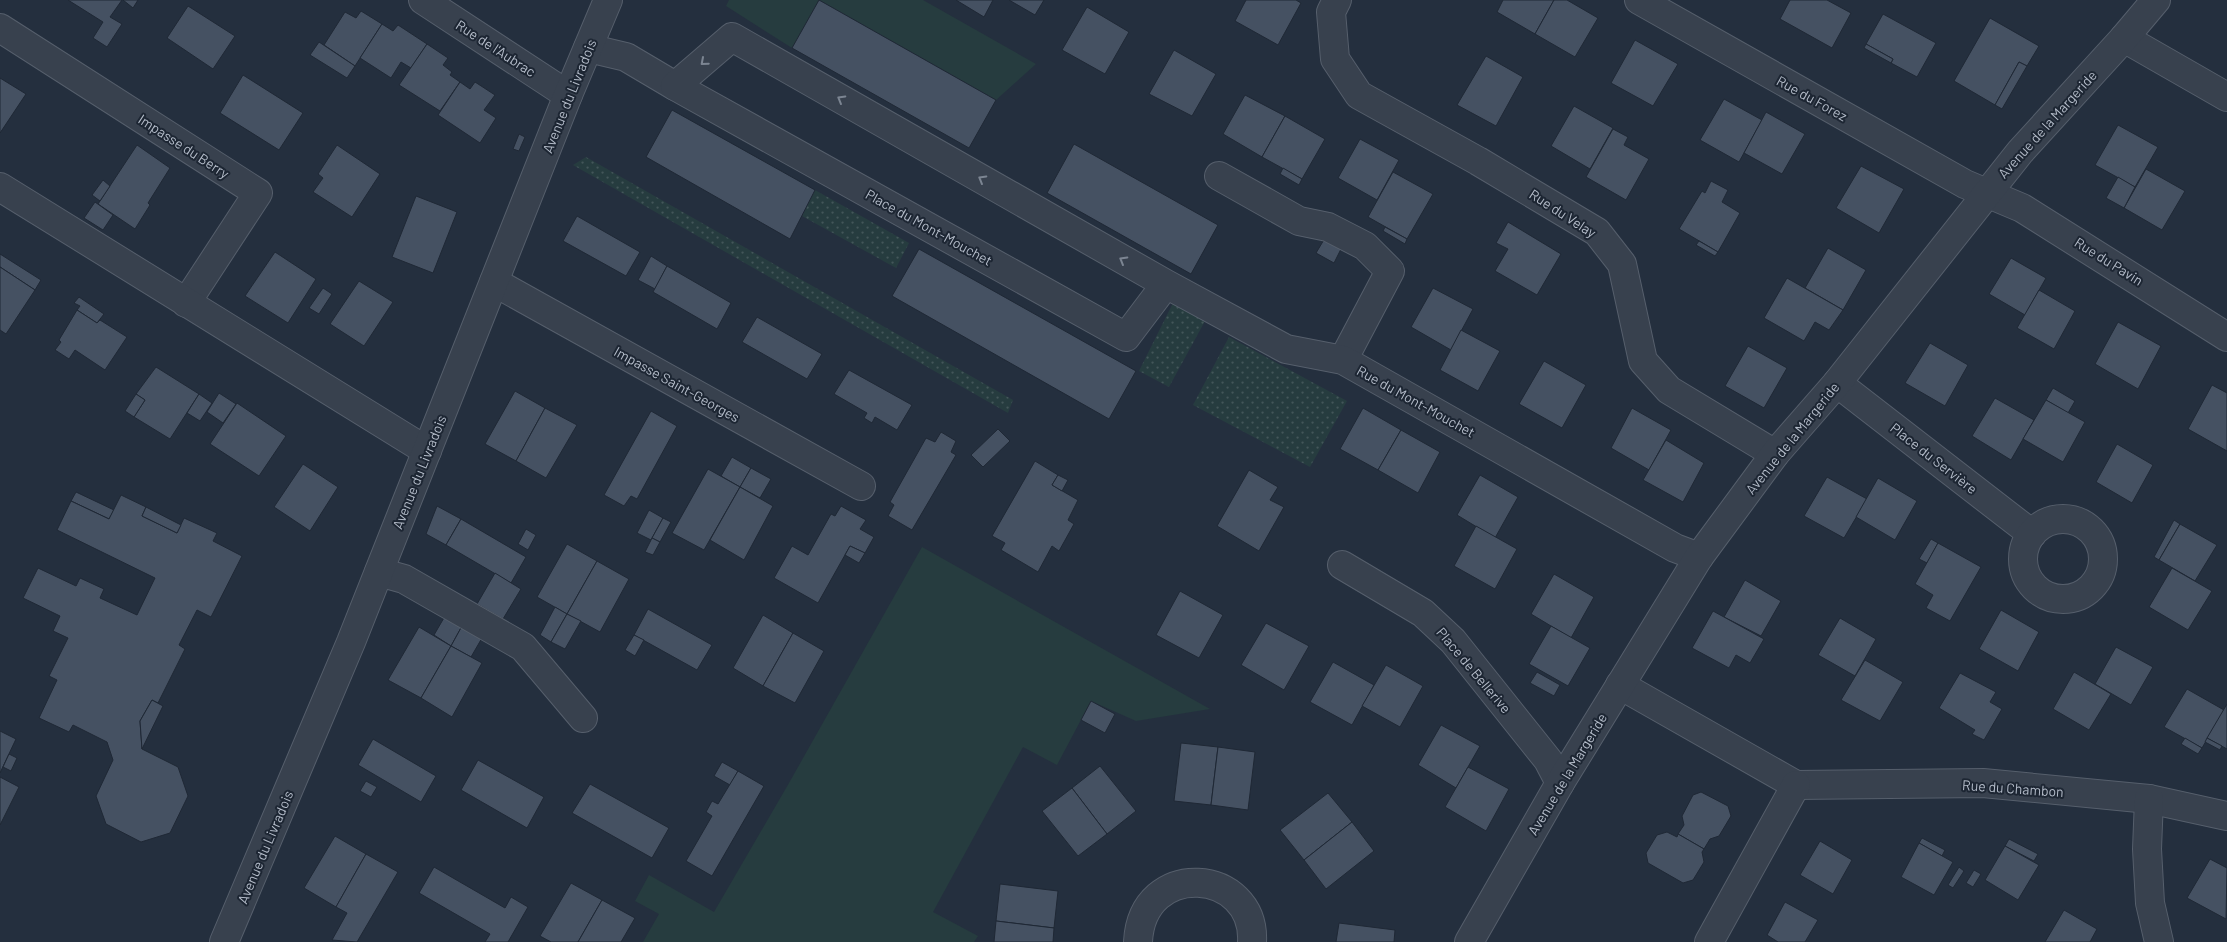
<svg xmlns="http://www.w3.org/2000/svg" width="2227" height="942" font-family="Barlow,sans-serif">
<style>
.grass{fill:url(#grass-dots)}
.green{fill:#263c3f}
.building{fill:#455162;stroke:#1f2835}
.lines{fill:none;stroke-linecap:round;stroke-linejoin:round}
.minor-casing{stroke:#565f6c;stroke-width:30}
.minor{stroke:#38414e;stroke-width:28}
.oneway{stroke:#7c8592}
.labels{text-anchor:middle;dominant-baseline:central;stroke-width:4;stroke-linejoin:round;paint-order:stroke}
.street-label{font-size:14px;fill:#b4bcc9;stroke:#1d2633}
</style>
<defs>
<pattern id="grass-dots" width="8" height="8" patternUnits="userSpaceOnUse" patternTransform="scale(1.25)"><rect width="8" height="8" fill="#263c3f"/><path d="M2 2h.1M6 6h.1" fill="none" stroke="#435659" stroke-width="1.8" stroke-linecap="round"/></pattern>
</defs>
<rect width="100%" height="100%" fill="#242f3e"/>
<g class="grass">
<path d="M586,157L1013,400L1008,413L573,165Z"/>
<path d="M815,190L909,243L896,268L802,216Z"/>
<path d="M1173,303L1205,321L1169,387L1139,371Z"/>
<path d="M1229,337L1347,401L1310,467L1193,405Z"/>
</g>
<g class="green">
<path d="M729,0H923L1036,64L996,100L819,0L792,48L726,6Z"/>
<path d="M922,547L1210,709L1136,721L1091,701L1057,765L1023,747L933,912L978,936L974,942H643L659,914L635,901L649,875L714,912L789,783Z"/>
</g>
<g class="building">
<path d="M68,0H122L110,17L122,24L107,47L93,38L103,22Z"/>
<path d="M123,0H138L133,8Z"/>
<path d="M819,0L996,100L969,148L792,48Z"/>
<path d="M956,0H993L984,17Z"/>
<path d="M1009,0H1044L1035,15Z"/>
<path d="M1246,0H1296L1301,3L1278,45L1235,21Z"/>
<path d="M1503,0H1554L1535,34L1497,12Z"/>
<path d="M1554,0H1567L1598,18L1575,57L1535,34Z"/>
<path d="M1790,0H1827L1851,13L1832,48L1780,19Z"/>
<path d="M188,6L235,36L213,69L167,38Z"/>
<path d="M1087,7L1129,32L1105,74L1062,50Z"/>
<path d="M361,11L382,24L355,66L324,45L345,12L356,18Z"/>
<path d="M1883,14L1936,43L1917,77L1891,63L1893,59L1866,44Z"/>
<path d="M1990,18L2039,46L2027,66L2019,62L1995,105L1954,81Z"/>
<path d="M382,24L393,31L398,25L427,44L411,68L401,62L391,78L360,58Z"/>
<path d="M1635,40L1678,64L1653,106L1611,83Z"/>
<path d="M319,42L355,66L347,78L310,55Z"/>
<path d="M427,44L448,58L443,65L452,72L450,75L460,82L440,111L399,85Z"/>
<path d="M1866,44L1893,59L1891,63L1864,48Z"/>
<path d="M1174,50L1216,74L1192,116L1149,94Z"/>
<path d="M1486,56L1523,77L1496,126L1457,105Z"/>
<path d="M2019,62L2027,66L2002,109L1995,105Z"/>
<path d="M243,75L303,113L279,150L220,113Z"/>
<path d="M0,78L26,94L0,133Z"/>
<path d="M460,82L470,89L475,82L495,95L484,110L496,118L480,143L438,115Z"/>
<path d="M1245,95L1285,116L1262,157L1223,134Z"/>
<path d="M1724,99L1762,120L1739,162L1700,140Z"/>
<path d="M1574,106L1613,128L1590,169L1551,146Z"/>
<path d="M672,110L815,190L790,239L646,157Z"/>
<path d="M1766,112L1805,134L1782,174L1744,153Z"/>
<path d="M1285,116L1325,139L1302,179L1262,157Z"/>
<path d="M2118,125L2158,147L2135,187L2095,165Z"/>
<path d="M1613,129L1628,137L1624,145L1649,159L1626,200L1586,177Z"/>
<path d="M519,134L525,137L519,151L513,149Z"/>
<path d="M1360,139L1399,160L1377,200L1338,178Z"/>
<path d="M1074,144L1218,225L1191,274L1047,193Z"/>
<path d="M137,145L170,168L148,203L150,205L135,229L98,204Z"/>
<path d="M337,145L380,174L352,217L313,192L323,178L318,174Z"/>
<path d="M1861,166L1904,189L1879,233L1836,208Z"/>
<path d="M1283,168L1302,179L1299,185L1280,174Z"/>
<path d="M2146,169L2185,191L2162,230L2124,208Z"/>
<path d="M1393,172L1433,194L1407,239L1368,217Z"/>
<path d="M2118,177L2135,187L2124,208L2106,198Z"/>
<path d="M103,180L110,186L100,201L92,195Z"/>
<path d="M1711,181L1728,190L1722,202L1740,213L1718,252L1679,229L1702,191L1705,193Z"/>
<path d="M416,196L457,212L433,273L392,257Z"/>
<path d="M95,202L113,215L103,230L84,218Z"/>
<path d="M577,216L640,252L626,276L563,241Z"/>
<path d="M1508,222L1561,254L1537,295L1495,271L1508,249L1496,243Z"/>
<path d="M1385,227L1407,239L1405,244L1383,231Z"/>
<path d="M1325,238L1342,247L1334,263L1316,253Z"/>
<path d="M1699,241L1718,252L1715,256L1696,245Z"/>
<path d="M1828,248L1866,270L1843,310L1805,288Z"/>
<path d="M919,249L1136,371L1109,419L892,296Z"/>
<path d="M275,252L316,279L288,323L245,296Z"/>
<path d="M0,254L41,280L35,290L0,267Z"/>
<path d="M651,256L667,266L655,289L638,280Z"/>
<path d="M2011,258L2046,278L2025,315L1989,294Z"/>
<path d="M667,266L731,303L717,329L653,292Z"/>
<path d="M0,267L35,290L6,334L0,330Z"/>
<path d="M1787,278L1843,310L1829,330L1815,322L1804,341L1764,318Z"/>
<path d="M359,281L393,302L364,346L330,324Z"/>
<path d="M323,288L332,294L319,314L309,308Z"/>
<path d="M1433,288L1473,309L1451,350L1411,327Z"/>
<path d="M2039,290L2075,311L2054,349L2017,328Z"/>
<path d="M79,297L104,314L97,323L77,310L80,306L74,303Z"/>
<path d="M77,310L97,323L100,320L127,337L105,370L75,350L69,359L55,350L61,342L59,340Z"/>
<path d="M757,317L822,354L807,379L742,342Z"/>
<path d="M2118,322L2161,346L2138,389L2095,364Z"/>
<path d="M1461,330L1500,351L1478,391L1440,370Z"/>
<path d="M1930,343L1968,365L1945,406L1905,383Z"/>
<path d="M1748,346L1787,368L1764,408L1725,386Z"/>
<path d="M1544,361L1586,385L1562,428L1519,404Z"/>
<path d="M156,367L199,394L170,439L134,417L145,400L136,394Z"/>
<path d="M849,370L912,405L897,430L875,417L872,423L864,418L867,413L834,394Z"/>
<path d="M2212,385L2227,393V451L2188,429Z"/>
<path d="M2053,388L2075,401L2068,413L2046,400Z"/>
<path d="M515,391L545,408L516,461L485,444Z"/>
<path d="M219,393L236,404L223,423L207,412Z"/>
<path d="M136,394L145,400L134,417L125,411Z"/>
<path d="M199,394L212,403L200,421L187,413Z"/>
<path d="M1995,398L2034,420L2011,460L1972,436Z"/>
<path d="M2046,400L2085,422L2063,462L2023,439Z"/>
<path d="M237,403L286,436L259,476L210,444Z"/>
<path d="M545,408L577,425L546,478L516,461Z"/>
<path d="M1363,408L1401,430L1378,470L1340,449Z"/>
<path d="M1632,408L1671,430L1649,470L1611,448Z"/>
<path d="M651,411L677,426L637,499L631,496L624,506L604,495Z"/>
<path d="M998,429L1010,441L983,467L971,455Z"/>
<path d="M1401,430L1440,452L1418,493L1378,470Z"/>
<path d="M941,432L956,441L951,452L956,455L912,530L888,516L894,505L890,502L926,438L935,442Z"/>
<path d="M1666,440L1704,463L1683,502L1643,480Z"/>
<path d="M2117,444L2153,465L2132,503L2096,482Z"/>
<path d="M732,457L751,468L740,487L721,476Z"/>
<path d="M1035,461L1058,475L1052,485L1078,500L1068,520L1074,524L1059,551L1052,546L1038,572L1001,550L1005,543L992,536Z"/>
<path d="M303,464L338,487L310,531L274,507Z"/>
<path d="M751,468L771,479L760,498L740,487Z"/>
<path d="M708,469L740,487L704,550L672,533Z"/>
<path d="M1249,470L1278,487L1270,500L1284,507L1259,551L1217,526Z"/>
<path d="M1058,475L1068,480L1062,491L1052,485Z"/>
<path d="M1480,475L1518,497L1495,538L1457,515Z"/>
<path d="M1827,477L1867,499L1844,538L1804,516Z"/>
<path d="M1878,478L1917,501L1895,540L1856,517Z"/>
<path d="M740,487L773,506L744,560L710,540Z"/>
<path d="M76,492L114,510L109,519L71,501Z"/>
<path d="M121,495L146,507L142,516L177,533L184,518L217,533L213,541L242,556L211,617L197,610L179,645L185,649L158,703L152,700L140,721L142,749L178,767L188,796L170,833L141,842L106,824L96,796L113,760L107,742L73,725L69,732L39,718L57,680L49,676L68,638L53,631L60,616L23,598L38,568L76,586L80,578L104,589L100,598L137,615L155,578L57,530L71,501L109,519Z"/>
<path d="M437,506L461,519L446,545L426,534Z"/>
<path d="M841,506L866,520L860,529L874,537L865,553L850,546L818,603L774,578L792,546L808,555L831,514L835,516Z"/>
<path d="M146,507L181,525L177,533L142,516Z"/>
<path d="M649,510L663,518L651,540L637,533Z"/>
<path d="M663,518L671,522L660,542L652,538Z"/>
<path d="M461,519L526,557L511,583L446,545Z"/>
<path d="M2174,520L2180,524L2159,560L2154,557Z"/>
<path d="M2180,524L2217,545L2195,581L2159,560Z"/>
<path d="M1476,526L1517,549L1495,589L1454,566Z"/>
<path d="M526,529L536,535L528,550L518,544Z"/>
<path d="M652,538L660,542L653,555L645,552Z"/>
<path d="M1931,539L1938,543L1927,563L1919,559Z"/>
<path d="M1938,543L1981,567L1950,621L1926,608L1933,595L1915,584Z"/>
<path d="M567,544L597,561L567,614L537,597Z"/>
<path d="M850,546L865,553L859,563L845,555Z"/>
<path d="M597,561L629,579L600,632L567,614Z"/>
<path d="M2172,568L2212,591L2188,630L2149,607Z"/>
<path d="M495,573L521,589L503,619L477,604Z"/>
<path d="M1554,574L1594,597L1571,638L1531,614Z"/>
<path d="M1745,580L1781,601L1761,636L1724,617Z"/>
<path d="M1180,591L1223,615L1199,658L1156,635Z"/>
<path d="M555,607L567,614L551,642L540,635Z"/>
<path d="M648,609L712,645L697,670L634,635Z"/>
<path d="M2001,610L2039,632L2018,671L1979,649Z"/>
<path d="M1713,611L1764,639L1750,663L1736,655L1729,668L1692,648Z"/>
<path d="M567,614L581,621L565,649L551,642Z"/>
<path d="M763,615L793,633L763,686L733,668Z"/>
<path d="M445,616L462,626L451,646L434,635Z"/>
<path d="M1840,618L1876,639L1855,676L1818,655Z"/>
<path d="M1266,623L1309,646L1284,690L1241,665Z"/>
<path d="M462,626L482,638L471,657L451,646Z"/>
<path d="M1551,626L1590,648L1568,686L1529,664Z"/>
<path d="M419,627L451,646L421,698L388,680Z"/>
<path d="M793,633L824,651L795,703L763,686Z"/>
<path d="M634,635L644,640L635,656L625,650Z"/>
<path d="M451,646L482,663L452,717L421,698Z"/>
<path d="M2116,647L2153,667L2131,705L2095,684Z"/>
<path d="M1865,660L1903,682L1880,721L1841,700Z"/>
<path d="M1333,662L1374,685L1352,725L1310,702Z"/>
<path d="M1386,665L1423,686L1400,727L1362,706Z"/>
<path d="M1537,672L1560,685L1554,696L1530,683Z"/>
<path d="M2074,672L2111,694L2089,730L2053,709Z"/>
<path d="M1960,673L1996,692L1990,702L2002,709L1984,740L1972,734L1975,730L1939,708Z"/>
<path d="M2187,689L2224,710L2202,748L2164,727Z"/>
<path d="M152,700L163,706L142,749L140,721Z"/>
<path d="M1091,701L1115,714L1105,733L1081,720Z"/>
<path d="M2227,704V749L2207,738Z"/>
<path d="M1441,725L1480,746L1456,788L1418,765Z"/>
<path d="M0,731L16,739L0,773Z"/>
<path d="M2185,738L2202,748L2198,754L2181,744Z"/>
<path d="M2207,738L2222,746L2220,750L2205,742Z"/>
<path d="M373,739L436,776L421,802L358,765Z"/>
<path d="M1181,743L1218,747L1211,805L1174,801Z"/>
<path d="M1218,747L1255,752L1248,810L1211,805Z"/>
<path d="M9,754L17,758L11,771L3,767Z"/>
<path d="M478,760L544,797L527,828L461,790Z"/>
<path d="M722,762L738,771L730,785L714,776Z"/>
<path d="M1100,766L1136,811L1107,834L1072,788Z"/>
<path d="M1468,767L1509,789L1486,831L1445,807Z"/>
<path d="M738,771L764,786L712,876L686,861L712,816L706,812L712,801L718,804Z"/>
<path d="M0,777L19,787L0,825Z"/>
<path d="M366,781L377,787L371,797L360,791Z"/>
<path d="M590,784L669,828L652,858L572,813Z"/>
<path d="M1072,788L1107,834L1078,856L1042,811Z"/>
<path d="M1701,792L1728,806L1731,816L1719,836L1710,839L1704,849L1678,834L1684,825L1682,816L1693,795Z"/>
<path d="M1328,793L1352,822L1304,860L1280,830Z"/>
<path d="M1352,822L1374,851L1326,889L1304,860Z"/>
<path d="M1667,832L1677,837L1678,834L1704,849L1702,852L1704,862L1693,880L1683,883L1648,863L1646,853L1657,835Z"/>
<path d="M335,836L366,854L336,907L304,888Z"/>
<path d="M1922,838L1945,850L1942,856L1919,843Z"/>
<path d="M2009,839L2038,854L2034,861L2005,846Z"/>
<path d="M1820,841L1852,860L1833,894L1800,875Z"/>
<path d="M1919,843L1953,862L1934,895L1901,877Z"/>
<path d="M2005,846L2039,865L2018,900L1985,880Z"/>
<path d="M366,854L398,872L357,942L332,940L347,913L336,907Z"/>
<path d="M2210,859L2227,868L2226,919L2187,898Z"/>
<path d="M434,867L505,908L511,897L528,907L508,942H485L490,934L419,893Z"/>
<path d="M1959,867L1964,871L1953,888L1948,885Z"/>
<path d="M1974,870L1981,874L1973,887L1966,883Z"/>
<path d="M571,883L602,900L578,942H551L540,936Z"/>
<path d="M1000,884L1058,891L1054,928L996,921Z"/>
<path d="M602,900L635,918L621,942H578Z"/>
<path d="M1785,902L1818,920L1805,942H1778L1767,935Z"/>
<path d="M2064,910L2097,929L2090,942H2045Z"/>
<path d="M996,921L1054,928L1053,942H994Z"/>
<path d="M1339,923L1395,930L1394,942H1336Z"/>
</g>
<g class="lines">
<defs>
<g id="minor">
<path d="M423,0L568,95"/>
<path d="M1337,0L1331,12L1335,59L1359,95L1478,161L1597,232L1622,264L1643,361L1669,390L1775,454"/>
<path d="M1639,0L1965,184L2022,208L2227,337"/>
<path d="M0,28L258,193L186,303"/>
<path d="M2124,38L2227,97"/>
<path d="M588,48L626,57L675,86"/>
<path d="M1219,176L1299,221L1328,227L1365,246L1390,271L1343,360"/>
<path d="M0,187L427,451"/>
<path d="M494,282L861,486"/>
<path d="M1166,284L1126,337L675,86L732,37L1166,284L1286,349L1343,360L1675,548L1699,557"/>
<path d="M1837,383L2032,534"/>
<circle cx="2063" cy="559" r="40"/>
<path d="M1342,565L1423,613L1453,641L1548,760L1560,783"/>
<path d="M379,572L404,579L523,647L583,718"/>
<path d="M1620,685L1796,785L1983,783L2149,799L2227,816"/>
<path d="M2149,799L2147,849L2150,903L2159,942"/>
<path d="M224,942L351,642L568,95L608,0"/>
<path d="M1138,942C1142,858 1256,868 1252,942"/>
<path d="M1469,942L1560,783L1699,557L1775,454L1837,383L2020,152L2124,38L2156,0"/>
<path d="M1709,942L1796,785"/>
</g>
</defs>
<use href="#minor" class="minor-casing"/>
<use href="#minor" class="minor"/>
</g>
<defs><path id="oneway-chevron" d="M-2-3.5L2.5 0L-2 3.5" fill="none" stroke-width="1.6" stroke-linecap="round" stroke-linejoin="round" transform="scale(1.25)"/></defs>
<g class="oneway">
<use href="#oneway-chevron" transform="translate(704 62) rotate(139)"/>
<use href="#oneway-chevron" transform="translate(841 99) rotate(-150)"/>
<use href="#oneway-chevron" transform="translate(982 179) rotate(-150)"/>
<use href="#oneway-chevron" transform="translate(1123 260) rotate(-150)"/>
</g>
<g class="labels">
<g class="street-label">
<text transform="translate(496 48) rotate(33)">Rue de l'Aubrac</text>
<text transform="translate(569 96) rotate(-68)">Avenue du Livradois</text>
<text transform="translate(1812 98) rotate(29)">Rue du Forez</text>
<text transform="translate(2047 124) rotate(-48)">Avenue de la Margeride</text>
<text transform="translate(184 146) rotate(33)">Impasse du Berry</text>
<text transform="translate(1563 213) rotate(33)">Rue du Velay</text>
<text transform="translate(929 227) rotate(29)">Place du Mont-Mouchet</text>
<text transform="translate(2109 261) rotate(32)">Rue du Pavin</text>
<text transform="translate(677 384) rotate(29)">Impasse Saint-Georges</text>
<text transform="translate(1416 401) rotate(29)">Rue du Mont-Mouchet</text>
<text transform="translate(1792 438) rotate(-51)">Avenue de la Margeride</text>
<text transform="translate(1934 458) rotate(38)">Place du Servière</text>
<text transform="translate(419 472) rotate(-68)">Avenue du Livradois</text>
<text transform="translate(1474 670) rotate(50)">Place de Bellerive</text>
<text transform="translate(1567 774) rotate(-59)">Avenue de la Margeride</text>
<text transform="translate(2013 788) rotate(4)">Rue du Chambon</text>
<text transform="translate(265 847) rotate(-67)">Avenue du Livradois</text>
</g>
</g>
</svg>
